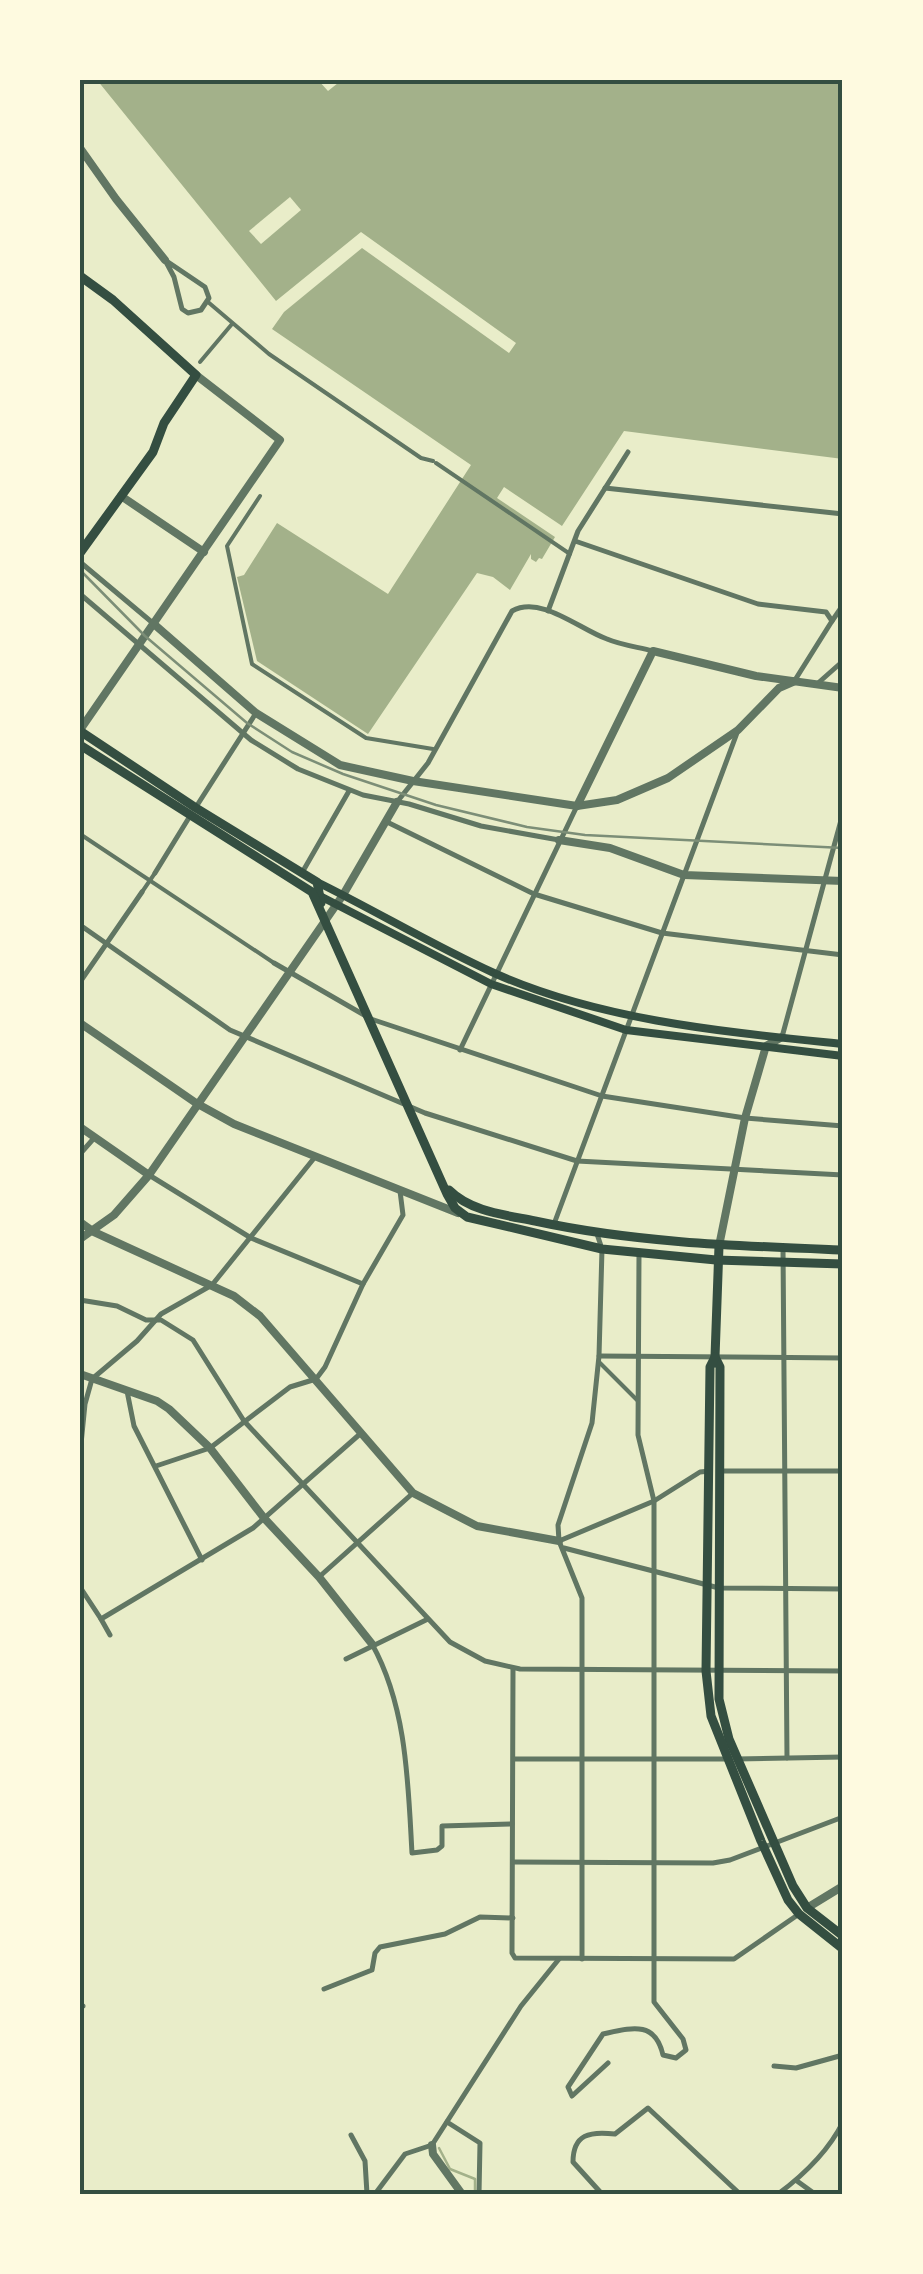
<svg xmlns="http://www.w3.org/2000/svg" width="923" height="2274" font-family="'Playfair Display',serif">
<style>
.water{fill:#a3b18a}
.pier{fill:#e9edc9}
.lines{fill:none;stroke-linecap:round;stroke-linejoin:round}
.stream{stroke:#a3b18a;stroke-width:2.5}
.pedestrian{stroke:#617663;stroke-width:4}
.minor{stroke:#617663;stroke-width:5}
.tertiary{stroke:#617663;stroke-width:8}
.secondary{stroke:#344e41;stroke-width:8}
.primary{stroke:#344e41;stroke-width:9}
.trunk{stroke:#344e41;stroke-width:9}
.rail{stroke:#7c8e77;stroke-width:2.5}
.neatline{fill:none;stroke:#344e41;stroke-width:4}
</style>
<rect width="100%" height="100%" fill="#e9edc9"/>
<path class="water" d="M97,80H318L328,91L338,83L336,80H843V459L624,431L562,526L504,487L497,498L555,537L542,559L539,558L536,562L531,559V554L510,590L493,577L477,573L368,734L257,661L237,577L244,575L277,523L388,594L471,465L272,329L284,312L362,248L509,353L516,343L361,232L276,301Z"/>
<path class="pier" d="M290,197L301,210L261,244L249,231Z"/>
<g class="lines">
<path class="stream" d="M439,2148L450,2169L475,2179V2194"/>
<g class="pedestrian">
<path d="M208,302L269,354L421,458L433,461"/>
<path d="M200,362L232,324"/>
<path d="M436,463L570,554"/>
<path d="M260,496L227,546L252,664L366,738L433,749"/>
<path d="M80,834L274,963"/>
<path d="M142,892L155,873"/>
<path d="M599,1362L637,1400"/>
</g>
<g class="minor">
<path d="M165,260L205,287L209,298L201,310L188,313L182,309L174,277Z"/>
<path d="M605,488L843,514"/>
<path d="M575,541L758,604L826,612L832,621L795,680"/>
<path d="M80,562L154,624"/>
<path d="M80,594L251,740L298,769L363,795L409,804L481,826L559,840"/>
<path d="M548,611L578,531L628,452"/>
<path d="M832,621L843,605"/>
<path d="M817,684L843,661"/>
<path d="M397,802L428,763L512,611C541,595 579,629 607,639C621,645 638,647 653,651"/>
<path d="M196,807L256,713"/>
<path d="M385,821L534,894L662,933L843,955"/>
<path d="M303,871L349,791"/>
<path d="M155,873L190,816"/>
<path d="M80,925L230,1030L425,1113L577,1161L843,1175"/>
<path d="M274,963L371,1019L602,1096L745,1118L843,1126"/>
<path d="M80,982L142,892"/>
<path d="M782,1037L843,813"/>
<path d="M460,1050L577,806"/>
<path d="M80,1154L95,1137"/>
<path d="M149,1175L251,1238L363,1284"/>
<path d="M554,1224L737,733"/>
<path d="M783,1248L787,1758"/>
<path d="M80,1300L117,1306L146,1320H161L193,1340L244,1421L450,1642L485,1661L520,1669L843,1671"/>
<path d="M599,1356L843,1358"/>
<path d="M127,1391L134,1426L202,1560"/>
<path d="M80,1454L85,1404L92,1379L137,1341L161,1314L212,1285L315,1157"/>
<path d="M156,1466L210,1448L290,1387L316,1379L325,1367L363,1284L403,1215L400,1191"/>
<path d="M721,1471H843"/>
<path d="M80,1485L81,1486"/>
<path d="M559,1541L654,1501L700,1472L710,1471"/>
<path d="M564,1548L719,1588L843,1589"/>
<path d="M319,1577L413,1493"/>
<path d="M80,1587L101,1619"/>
<path d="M110,1635L101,1619L253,1528L360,1434"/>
<path d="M372,1644C407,1707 408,1783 412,1853L437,1850L442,1846V1826L512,1824"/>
<path d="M346,1659L428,1619"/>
<path d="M513,1669L512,1953L515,1958L734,1959L799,1914"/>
<path d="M514,1759H726"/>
<path d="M737,1759L843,1757"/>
<path d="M513,1862L713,1863L730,1860L843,1817"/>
<path d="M582,1959V1598L559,1541L558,1525L592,1423L599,1356L602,1249L597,1234"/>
<path d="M324,1989L372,1970L375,1953L380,1947L445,1934L480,1917L513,1918"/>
<path d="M80,2006H83"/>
<path d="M608,2063L572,2096L568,2087L603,2034C631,2028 655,2020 663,2055L676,2058L686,2050L683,2039L654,2002V1501L638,1435L639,1255"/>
<path d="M774,2066L796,2068L843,2055"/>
<path d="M447,2122L480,2143L479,2194"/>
<path d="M351,2135L365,2161L367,2194"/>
<path d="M797,2181L815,2194"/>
<path d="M375,2194L405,2154L432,2145L521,2006L559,1959"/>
<path d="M602,2194L573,2162C573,2134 590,2131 615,2134L648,2108L740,2194"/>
<path d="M778,2194C805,2174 828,2152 843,2122"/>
</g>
<g class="tertiary">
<path d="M80,148L116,199L165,260"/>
<path d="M121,496L204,552"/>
<path d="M155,625L256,713L340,765L413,781L577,806L617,800L668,778L738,730L779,688L795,681"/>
<path d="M80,730L280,440L196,375"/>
<path d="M577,806L653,651L756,676L843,688"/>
<path d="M559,840L610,848L684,875L843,881"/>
<path d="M80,1023L196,1103L234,1124L458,1213"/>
<path d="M80,1127L149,1175"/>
<path d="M80,1222L94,1232L234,1296L260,1316L413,1493L477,1526L559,1541"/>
<path d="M80,1239L114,1215L149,1175L343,895L397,802"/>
<path d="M719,1246L745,1118L766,1046L782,1037"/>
<path d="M80,1374L157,1401L169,1409L210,1448L264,1518L319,1577L372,1644"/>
<path d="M807,1908L843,1886"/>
<path d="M432,2145L433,2154L462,2194"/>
</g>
<g class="secondary">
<path d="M317,882C376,911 434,946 494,973C601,1021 727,1032 843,1044"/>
<path d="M318,895L491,984L626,1030L843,1056"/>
</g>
<g class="primary">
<path d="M719,1246L715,1357L720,1367L719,1699L729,1739L793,1886L807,1908L843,1936"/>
<path d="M715,1357L710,1367L706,1671L711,1716L761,1841L788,1900L799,1914L843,1949"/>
</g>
<g class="trunk">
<path d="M80,276L113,300L196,375L164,423L153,452L80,553"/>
<path d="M80,731L196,808L317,882L321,903"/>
<path d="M80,745L312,892L447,1194L455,1208L467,1217L602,1249L716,1260L843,1264"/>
<path d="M449,1190C471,1212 506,1215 535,1221C637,1243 739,1246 843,1250"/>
</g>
<path class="rail" d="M80,570L145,636L247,723L292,752L343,774L436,805L527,827L585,835L843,848"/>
</g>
<rect width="923" height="2274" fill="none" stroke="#fefae0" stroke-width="165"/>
<rect x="82" y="82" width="758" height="2110" class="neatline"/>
</svg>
